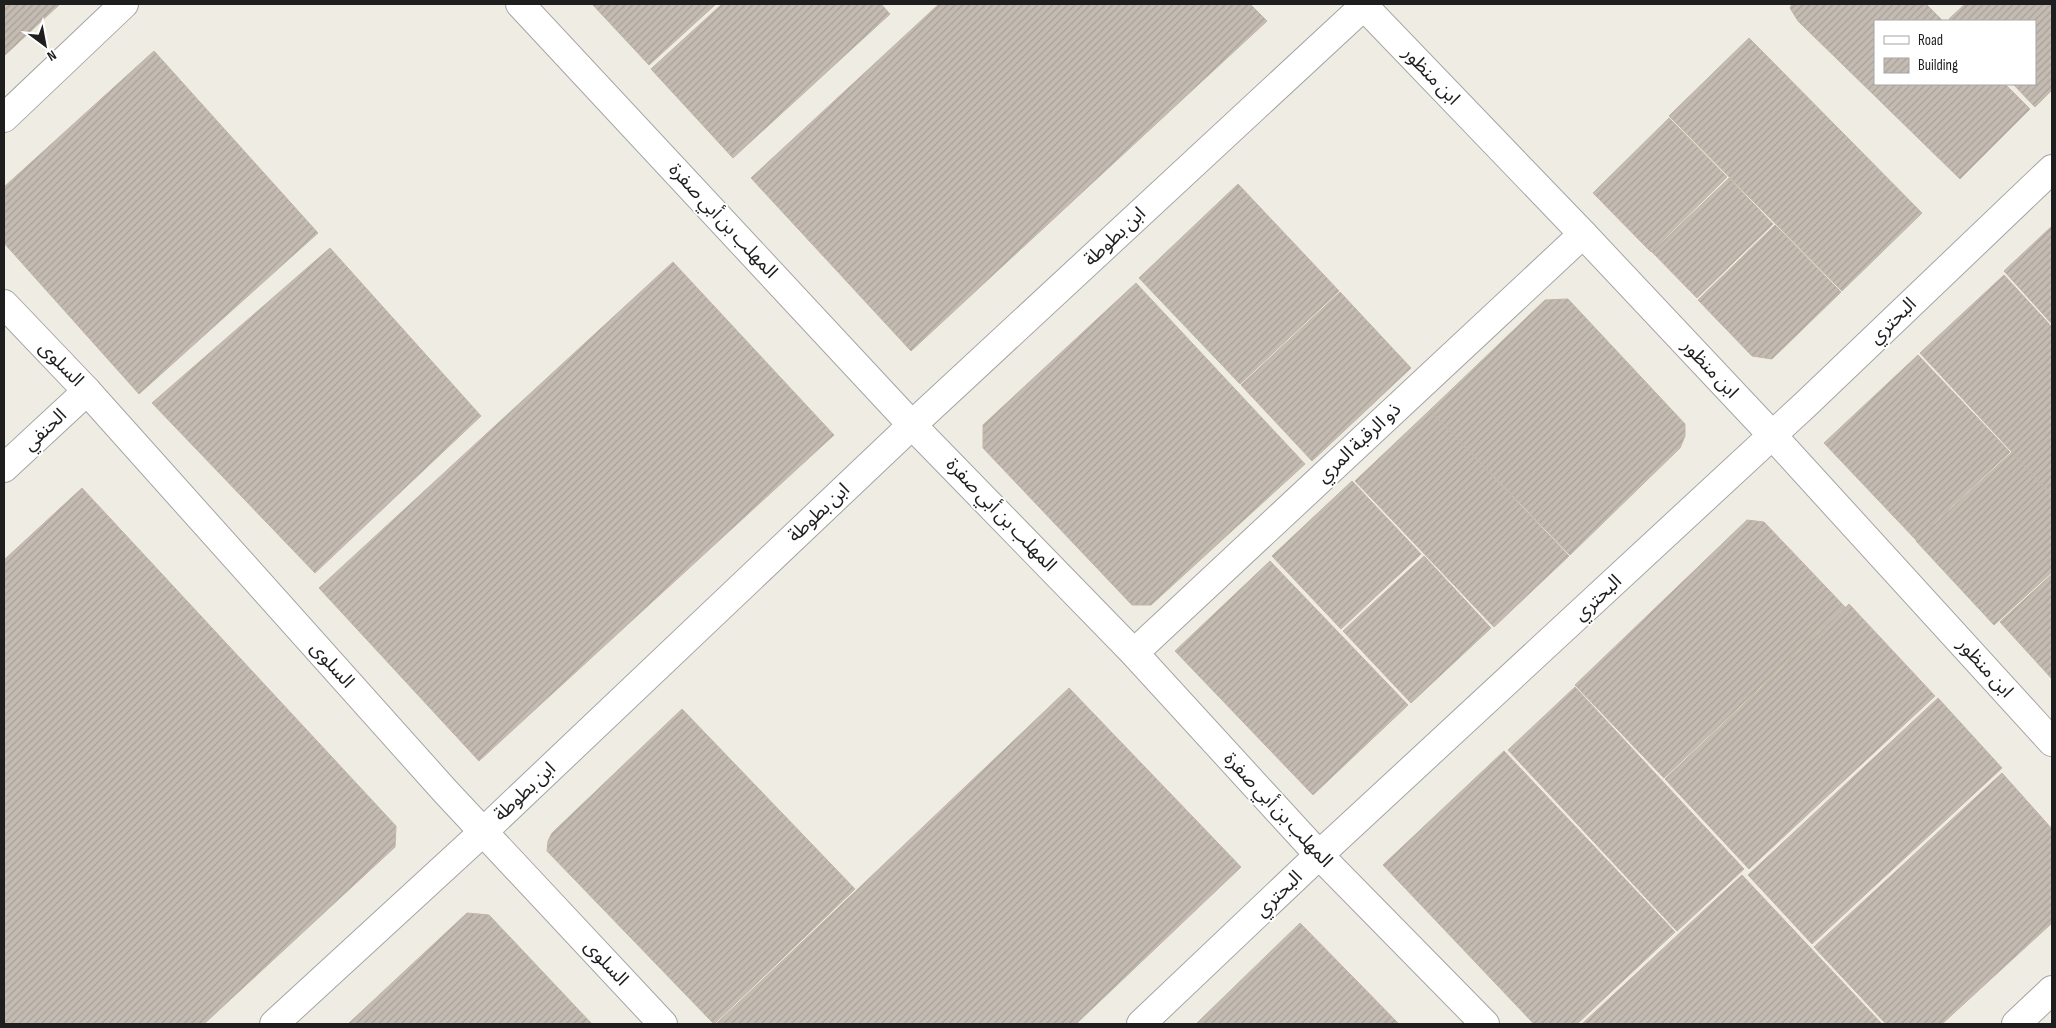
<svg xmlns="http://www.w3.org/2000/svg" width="2056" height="1028" font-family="'Sofia Sans Condensed','Noto Sans Arabic',sans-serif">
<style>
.building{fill:url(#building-hatch);stroke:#c1b5a5}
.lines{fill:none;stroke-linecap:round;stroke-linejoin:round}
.street-casing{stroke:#a5a5a5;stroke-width:30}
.street{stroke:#fff;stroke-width:28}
.labels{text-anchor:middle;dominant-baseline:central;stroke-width:4;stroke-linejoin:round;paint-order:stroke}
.street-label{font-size:19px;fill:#1e1e1e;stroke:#fff}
</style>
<defs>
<pattern id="building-hatch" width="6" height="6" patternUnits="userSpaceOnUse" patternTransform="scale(1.25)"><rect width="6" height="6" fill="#c4bcb2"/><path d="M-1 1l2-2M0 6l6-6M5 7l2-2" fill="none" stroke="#a8a199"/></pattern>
</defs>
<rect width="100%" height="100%" fill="#efede3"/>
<g class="building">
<path d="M4,4H60L4,56Z"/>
<path d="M592,4H716L649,65Z"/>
<path d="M722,4H881L890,14L733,158L651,69Z"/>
<path d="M939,4H1250L1267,21L911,351L751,178Z"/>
<path d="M1792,4H1926L1943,21H1875V84H2005L2030,109L1960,179L1798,21L1790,8Z"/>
<path d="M1965,4H2052V90L2035,107L2013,84H2035V21H1951L1949,19Z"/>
<path d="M1749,38L1922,213L1842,291L1669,116Z"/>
<path d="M154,51L318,233L139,394L4,243V187Z"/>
<path d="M1669,118L1727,177L1651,252L1593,193Z"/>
<path d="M1729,178L1773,224L1697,298L1652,252Z"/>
<path d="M1238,184L1339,291L1240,384L1139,278Z"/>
<path d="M1775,225L1841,292L1772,359L1752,356L1698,300Z"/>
<path d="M2052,226V324L2004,271Z"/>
<path d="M330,248L481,416L315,573L152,403Z"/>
<path d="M673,262L834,435L479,761L319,588Z"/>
<path d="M2004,275L2052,327V495L1920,353Z"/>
<path d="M1136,283L1305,464L1151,605H1132L983,448V425Z"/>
<path d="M1340,292L1411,368L1312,461L1241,385Z"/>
<path d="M1568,299L1685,424V436L1680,448L1570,555L1430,410L1545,300Z"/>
<path d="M1918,355L2010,452L1916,540L1824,443Z"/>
<path d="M1430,410L1569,556L1494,627L1355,481Z"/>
<path d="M2012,452L2052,496V572L1994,625L1916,541Z"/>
<path d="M1352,481L1421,554L1341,629L1272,556Z"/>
<path d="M82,488L396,826L395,847L204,1024H4V560Z"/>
<path d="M1747,520L1764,522L1845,607L1664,778L1575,685Z"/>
<path d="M1424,556L1491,628L1411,703L1343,631Z"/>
<path d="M1270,561L1408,705L1313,795L1175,651Z"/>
<path d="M2052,574V679L2000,622Z"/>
<path d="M1849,604L1935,696L1749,869L1665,779Z"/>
<path d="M1575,687L1744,869L1677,931L1508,750Z"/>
<path d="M1069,688L1241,867L1076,1024H716Z"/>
<path d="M1938,698L2002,768L1812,944L1748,875Z"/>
<path d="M682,709L855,889L714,1024L547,851L548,841L552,833Z"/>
<path d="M1504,751L1675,932L1577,1024H1534L1383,865Z"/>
<path d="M2002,773L2052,829V923L1942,1024H1886L1814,947Z"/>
<path d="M1742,875L1882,1024H1582Z"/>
<path d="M467,913L489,915L592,1024H348Z"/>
<path d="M1300,923L1399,1024H1196Z"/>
</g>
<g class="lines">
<defs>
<g id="street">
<path d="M520,4L912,425L1134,653L1319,855L1485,1024"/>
<path d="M1362,4L1583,234L1772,435L2052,742"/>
<path d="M4,118L124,4"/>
<path d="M4,304L87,391L445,791L663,1024"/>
<path d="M4,468L87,391"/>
<path d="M1134,653L1583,234"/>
<path d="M274,1024L483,832L912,425L1366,4"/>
<path d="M1141,1024L1319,855L1806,404L2052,169"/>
<path d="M2016,1024L2052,990"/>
</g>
</defs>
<use href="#street" class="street-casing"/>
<use href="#street" class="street"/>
</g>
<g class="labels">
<g class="street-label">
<text transform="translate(1431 76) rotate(46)">ابن منظور</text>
<text transform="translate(723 221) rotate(47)">المهلب بن أبي صفرة</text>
<text transform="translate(1115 237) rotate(-43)">ابن بطوطة</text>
<text transform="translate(1893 321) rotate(-44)">البحتري</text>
<text transform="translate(61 364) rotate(46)">السلوى</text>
<text transform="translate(1710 369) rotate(47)">ابن منظور</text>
<text transform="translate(45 430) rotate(-43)">الحنفي</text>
<text transform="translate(1359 443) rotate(-43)">ذو الرقبة المري</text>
<text transform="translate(819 513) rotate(-43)">ابن بطوطة</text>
<text transform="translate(1001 515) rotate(46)">المهلب بن أبي صفرة</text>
<text transform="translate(1598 598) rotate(-43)">البحتري</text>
<text transform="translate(332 665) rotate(48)">السلوى</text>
<text transform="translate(1985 668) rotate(48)">ابن منظور</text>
<text transform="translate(525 792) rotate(-43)">ابن بطوطة</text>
<text transform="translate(1278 810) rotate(47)">المهلب بن أبي صفرة</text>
<text transform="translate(1279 894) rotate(-44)">البحتري</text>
<text transform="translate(606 963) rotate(47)">السلوى</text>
</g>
</g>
<rect width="2056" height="1028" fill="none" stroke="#1e1e1e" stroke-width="10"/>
<rect x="1874" y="20" width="162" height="65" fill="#ffffff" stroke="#a5a5a5"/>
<rect x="1884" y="36" width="25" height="8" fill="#ffffff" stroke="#a5a5a5"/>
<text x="1918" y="45" font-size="15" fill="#1e1e1e">Road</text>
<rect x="1884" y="58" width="25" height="15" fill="url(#building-hatch)" stroke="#a5a5a5"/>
<text x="1918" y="70" font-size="15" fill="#1e1e1e">Building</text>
<g transform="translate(45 45) rotate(148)" stroke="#ffffff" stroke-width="4" paint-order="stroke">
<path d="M0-4L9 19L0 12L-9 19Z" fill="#1e1e1e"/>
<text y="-8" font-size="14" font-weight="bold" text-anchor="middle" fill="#1e1e1e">N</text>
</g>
</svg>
